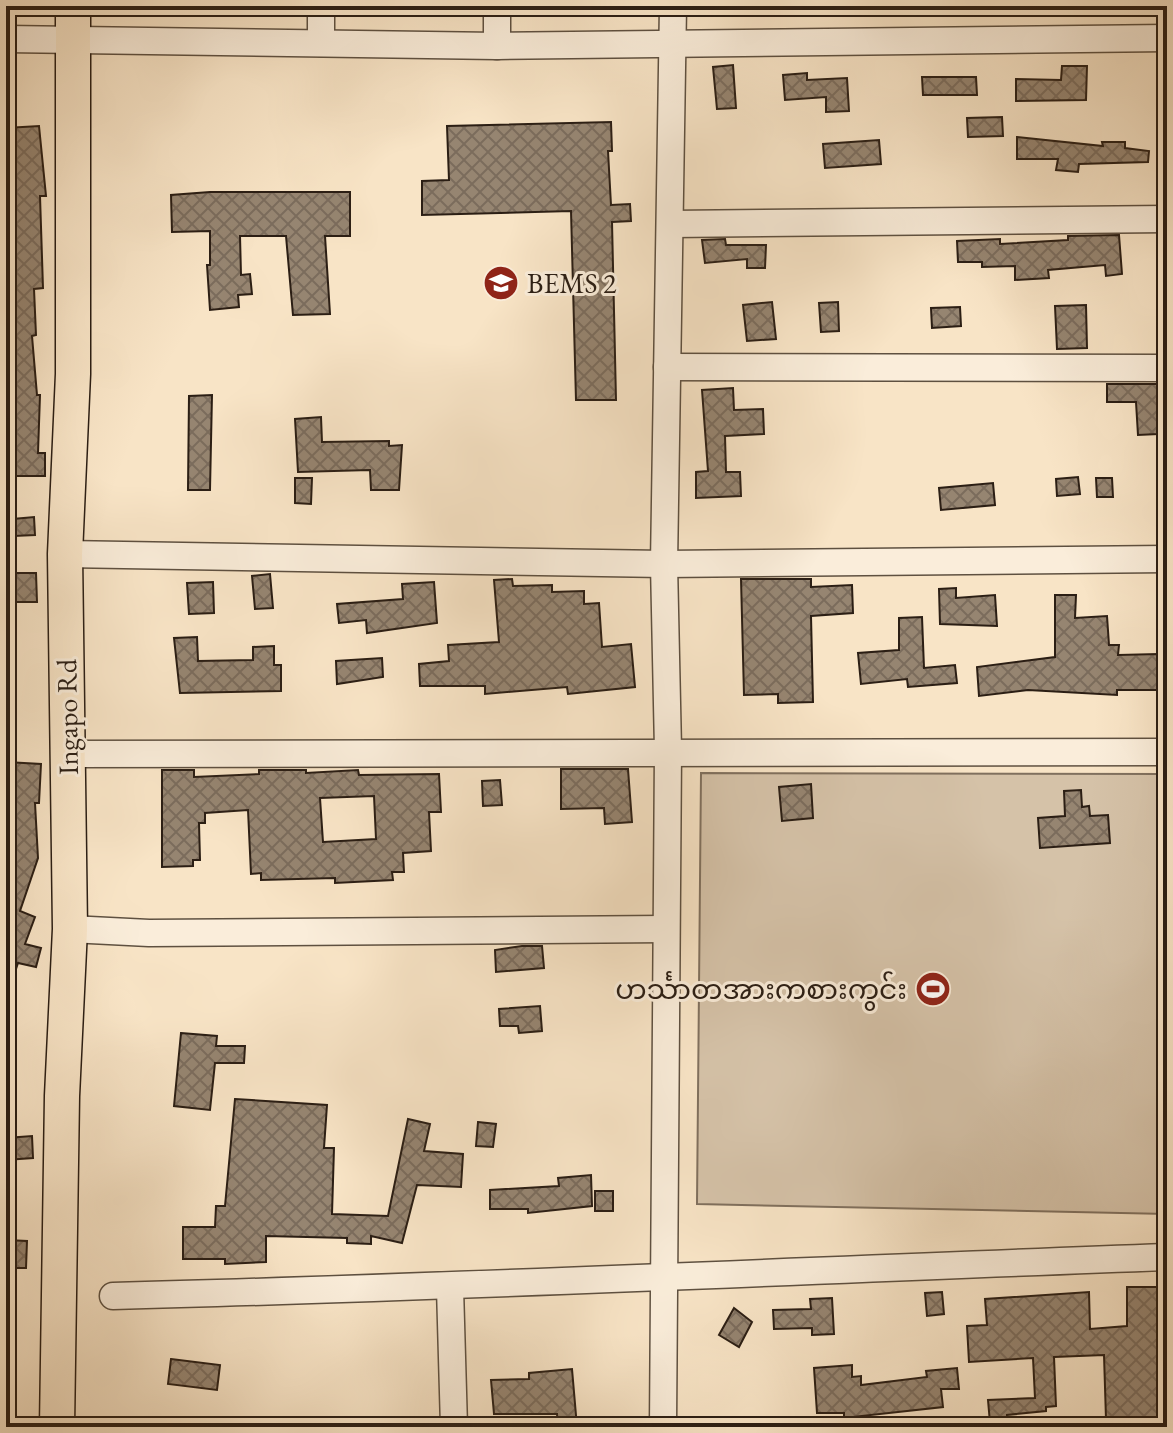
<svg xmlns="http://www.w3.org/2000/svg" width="1173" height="1433" font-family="'EB Garamond','Noto Sans Myanmar',serif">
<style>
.pitch{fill:#d5c2a8;stroke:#80705e;stroke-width:2}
.building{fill:url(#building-cross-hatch);stroke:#2b1e14;stroke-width:2;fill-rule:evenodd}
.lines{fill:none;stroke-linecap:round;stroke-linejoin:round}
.minor-casing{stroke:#5e5040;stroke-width:29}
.major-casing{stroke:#2b1e14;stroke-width:37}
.minor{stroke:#faedda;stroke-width:26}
.major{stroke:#f8e4c6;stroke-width:34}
.labels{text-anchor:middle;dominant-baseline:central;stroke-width:6;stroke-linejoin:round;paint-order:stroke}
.poi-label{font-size:28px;fill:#2b1e14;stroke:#faedda;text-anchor:start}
.street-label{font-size:28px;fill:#2b1e14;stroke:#faedda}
</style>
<defs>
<pattern id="building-cross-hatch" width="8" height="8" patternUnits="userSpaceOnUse" patternTransform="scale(2)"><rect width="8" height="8" fill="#968571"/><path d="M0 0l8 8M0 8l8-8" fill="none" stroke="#7b6c5c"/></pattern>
</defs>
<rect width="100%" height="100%" fill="#f8e4c6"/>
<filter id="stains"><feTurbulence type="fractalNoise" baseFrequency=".0025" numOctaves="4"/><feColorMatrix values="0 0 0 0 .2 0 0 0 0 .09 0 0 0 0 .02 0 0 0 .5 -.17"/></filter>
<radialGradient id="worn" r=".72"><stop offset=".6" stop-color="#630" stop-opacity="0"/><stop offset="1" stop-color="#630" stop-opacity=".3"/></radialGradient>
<path class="pitch" d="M701,773L1167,774V1214L697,1204Z"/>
<g class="building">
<path d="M733,65L736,108L717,109L713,67Z"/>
<path d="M1062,66H1087L1086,100L1016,101V79L1061,80Z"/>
<path d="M807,73V80L847,78L849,111L826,112V97L785,100L783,75Z"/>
<path d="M922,77H976L977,95H923Z"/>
<path d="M1002,117L1003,136L968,137L967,118Z"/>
<path d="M611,122L612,151H608L611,205L630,204L631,221L612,222L616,400H576L571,211L422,215V181L449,180L447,126Z"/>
<path d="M39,126L46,196H40L43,288L34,289L36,335L32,336L37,395H40L38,453H45V476H6V128Z"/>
<path d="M1017,137L1103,146L1102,142H1125V148L1149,151L1148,162L1079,164L1078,172L1056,170L1058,159H1017Z"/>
<path d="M879,140L881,164L825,168L823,144Z"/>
<path d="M210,192H350V236H325L330,314L293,315L286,236H240L241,275L250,274L252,294L238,295L239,307L210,310L207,265H210V231L172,232L171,195Z"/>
<path d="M1119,235L1122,274L1106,276L1105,265L1048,270L1049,278L1015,280V266L982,267V262H958L957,241L1000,239V244L1068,240V236Z"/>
<path d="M725,239L726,245H766L765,268H747V259L705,263L702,240Z"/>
<path d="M772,302L776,339L747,341L743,305Z"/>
<path d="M838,302L839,331L821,332L819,303Z"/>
<path d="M1086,305L1087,348L1057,349L1055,306Z"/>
<path d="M960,307L961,326L932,328L931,308Z"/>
<path d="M1107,384H1157L1158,434L1138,435L1136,402H1107Z"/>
<path d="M733,388L734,410L763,409L764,434L725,436L726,472H740L741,496L696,498V472L708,471L702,390Z"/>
<path d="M212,395L210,490H188L189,396Z"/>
<path d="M321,417L322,442L389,441V446L402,445L399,490H371L370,470L298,472L295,419Z"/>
<path d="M1078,477L1080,494L1057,496L1056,479Z"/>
<path d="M295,478H312L311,504L295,503Z"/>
<path d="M1096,478H1112L1113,497H1097Z"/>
<path d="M993,483L995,505L941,510L939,488Z"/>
<path d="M34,517L35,535L14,536L13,519Z"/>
<path d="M6,573H36L37,602H6Z"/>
<path d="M270,574L273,608L255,609L252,576Z"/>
<path d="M512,579L513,586L552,585V592L584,591V604L599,603L602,647L631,644L635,687L568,694L567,687L485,694V686H420L419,664L449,661L448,645L499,642L494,580Z"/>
<path d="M741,579H811V587L852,585L853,613L811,616L813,702L778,703V694L744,695Z"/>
<path d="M213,582L214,613L189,614L187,583Z"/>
<path d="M434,582L437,623L367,633L366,620L339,623L337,604L403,599L402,584Z"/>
<path d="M956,588V598L995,595L997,626L940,624L939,589Z"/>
<path d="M1055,595H1076L1075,618L1107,616L1109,645H1119L1118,655L1158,654V690H1117V695L1028,690L979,696L977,667L1055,657Z"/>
<path d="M922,617L924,668L955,665L957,683L908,687L907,679L861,684L858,653L899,650V618Z"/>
<path d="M197,637L198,661L253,660V647L274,646V665H281V691L180,693L174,638Z"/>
<path d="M382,658L383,677L337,684L336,661Z"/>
<path d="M6,762L41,764L39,803H35L38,858L20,911L35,917L25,944L41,948L36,967L18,963L12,981L6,979L11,936L6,942V837L11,838Z"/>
<path d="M561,769H628L632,822L605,824L604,808L561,809Z"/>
<path d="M162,770H194V777L259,774V770H306V773L358,770L359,775L439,774L441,812H429L431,851L403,853L404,872H392L393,880L335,883V878L261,880V873L251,874L248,810L205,813V823H199L200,860H193V866L162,867ZM374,796L376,839L323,842L320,798Z"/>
<path d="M500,780L502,805L483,806L482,781Z"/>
<path d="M811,784L813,818L782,821L779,787Z"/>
<path d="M1081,790L1082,807L1089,806L1090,816L1108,815L1110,843L1040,848L1038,818L1065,816L1064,791Z"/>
<path d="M522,946H542L544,968L496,972L495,950Z"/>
<path d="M540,1006L542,1031L519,1033L518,1026H500L499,1009Z"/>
<path d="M181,1033L217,1036L216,1046H245L244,1063H215L210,1110L174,1106Z"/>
<path d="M235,1099L327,1105L324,1148H334L332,1214L388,1216L408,1119L430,1124L424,1151L463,1154L461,1187L417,1185L402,1243L371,1236V1244L347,1243V1238L266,1236V1262L225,1264V1259H183V1227H215L216,1206H225Z"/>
<path d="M478,1122L496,1124L493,1147L476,1146Z"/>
<path d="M32,1136L33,1158L6,1160V1138Z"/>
<path d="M591,1175L592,1206L528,1213V1209H490V1190L559,1186L558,1178Z"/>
<rect x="595" y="1191" width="18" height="20"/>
<path d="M6,1240L27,1241L26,1268H6Z"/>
<path d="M1127,1287H1157L1161,1420L1106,1419L1104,1355L1054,1357L1056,1406L1046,1407V1411L1007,1415V1421L990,1423L988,1400L1035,1398L1033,1358L969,1362L967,1326L987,1325L985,1299L1089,1292L1090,1329L1127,1326Z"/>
<path d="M942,1292L944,1314L927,1316L925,1293Z"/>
<path d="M832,1298L834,1334L812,1335V1328L774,1329L773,1310L811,1309L810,1299Z"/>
<path d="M734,1308L752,1322L739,1347L719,1335Z"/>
<path d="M171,1359L220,1365L217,1390L168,1384Z"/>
<path d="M852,1365V1377L861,1376V1385L927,1377L926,1371L957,1368L959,1389H941L943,1407L844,1418V1413H817L814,1368Z"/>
<path d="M572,1369L577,1427H558L557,1414H494L491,1380L529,1379V1373Z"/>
</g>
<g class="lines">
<defs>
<g id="minor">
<path d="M321,6V43"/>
<path d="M497,6V46"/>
<path d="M6,39L497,46L1167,38"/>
<path d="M671,224L1167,219"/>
<path d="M667,367L1167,368"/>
<path d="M65,554L664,564L1167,559"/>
<path d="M67,754L1167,752"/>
<path d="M70,929L149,933L666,929"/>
<path d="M450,1288L454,1427"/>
<path d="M113,1296C465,1287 816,1270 1167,1257"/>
<path d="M663,1427L668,750L664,564L673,6"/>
</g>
<path id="major" d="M57,1427L62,1096L70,929L65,554L73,374V6"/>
</defs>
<use href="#minor" class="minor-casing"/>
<use href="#major" class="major-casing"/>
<use href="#minor" class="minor"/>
<use href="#major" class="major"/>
</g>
<defs>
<symbol id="school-disc" viewBox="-11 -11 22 22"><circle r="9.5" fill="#8f2418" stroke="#faedda"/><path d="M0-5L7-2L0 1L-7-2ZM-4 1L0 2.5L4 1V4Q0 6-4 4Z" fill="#fff"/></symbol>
<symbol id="stadium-disc" viewBox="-11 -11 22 22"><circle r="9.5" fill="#8f2418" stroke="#faedda"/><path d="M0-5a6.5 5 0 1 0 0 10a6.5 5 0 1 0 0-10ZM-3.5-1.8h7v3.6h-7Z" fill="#fff"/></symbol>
</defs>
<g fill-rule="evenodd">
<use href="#school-disc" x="481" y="263" width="40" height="40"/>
<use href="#stadium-disc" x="913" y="969" width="40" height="40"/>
</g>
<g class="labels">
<g class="poi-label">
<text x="527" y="283">BEMS 2</text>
<text x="907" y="989" text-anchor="end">ဟင်္သာတအားကစားကွင်း</text>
</g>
<g class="street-label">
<text transform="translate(67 717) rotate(-91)">Ingapo Rd</text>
</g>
</g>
<rect width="1173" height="1433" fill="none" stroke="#f8e4c6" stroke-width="32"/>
<rect x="8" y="8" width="1157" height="1417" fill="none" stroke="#2b1e14" stroke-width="4"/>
<rect x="16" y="16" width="1141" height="1401" fill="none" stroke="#2b1e14" stroke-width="2"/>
<rect width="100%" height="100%" filter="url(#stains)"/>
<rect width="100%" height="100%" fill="url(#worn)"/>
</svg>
